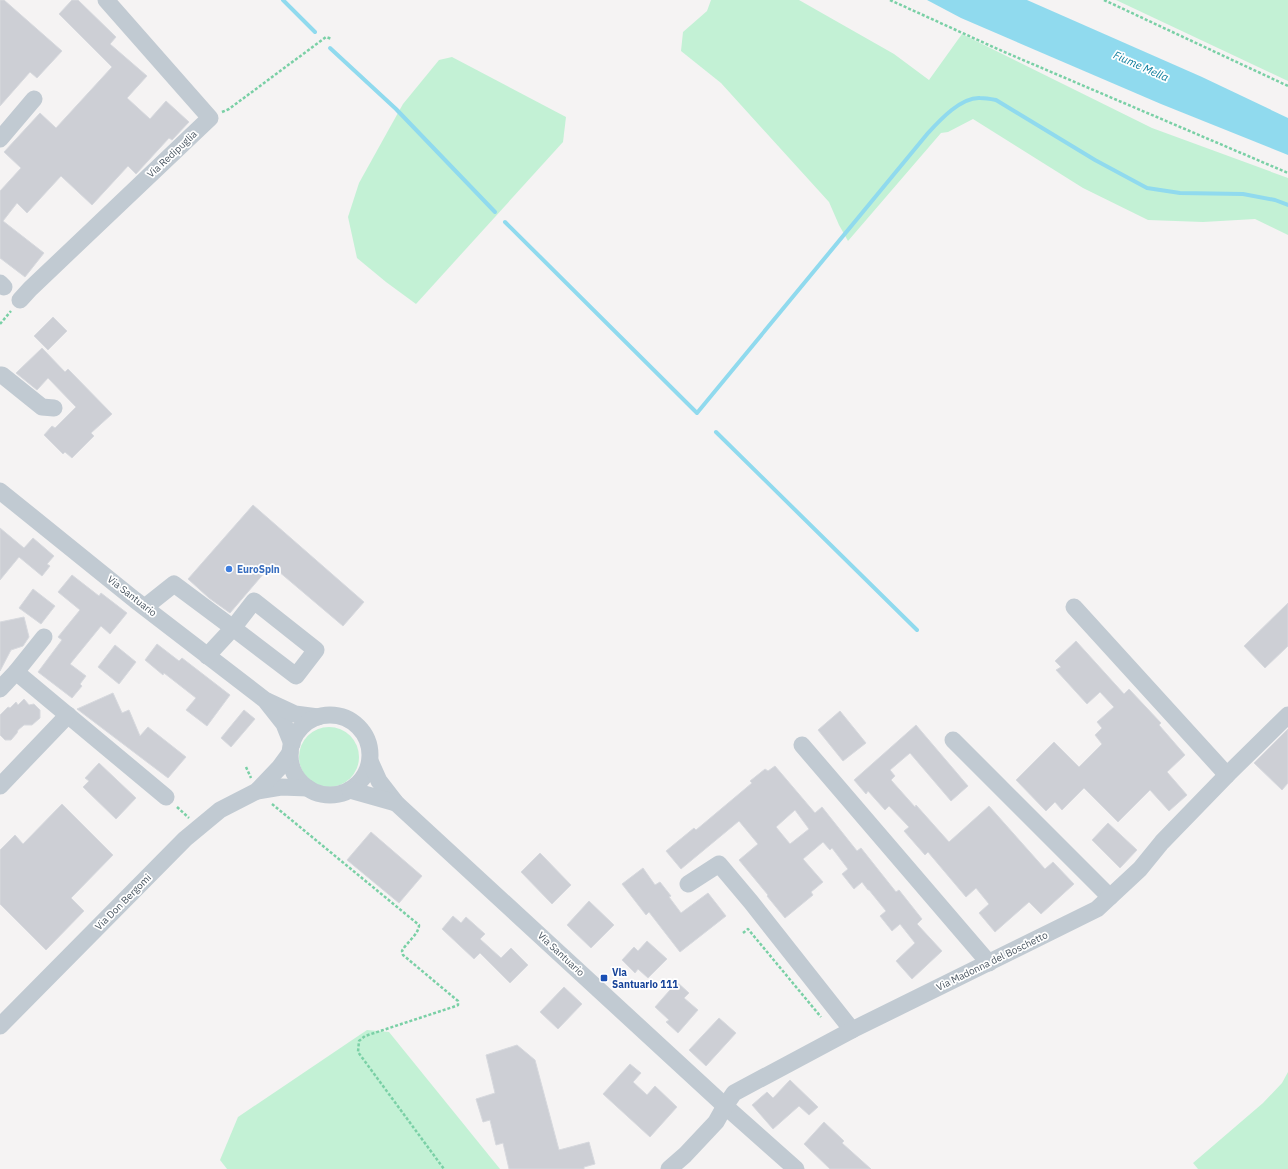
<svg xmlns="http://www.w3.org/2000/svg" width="1288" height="1169" font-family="'IBM Plex Sans',sans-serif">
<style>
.green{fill:#c3f1d5}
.water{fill:#90daee}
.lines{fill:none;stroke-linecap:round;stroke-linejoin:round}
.stream{stroke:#90daee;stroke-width:4}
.building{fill:#cdcfd5;stroke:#d7d9de;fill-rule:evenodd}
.path{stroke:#7ad0a6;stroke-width:2.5;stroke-dasharray:3 2;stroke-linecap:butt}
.minor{stroke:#c1cad2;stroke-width:17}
.shop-dot{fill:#3f7fe0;stroke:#fff;stroke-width:1.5}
.transit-dot{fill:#1a4fb4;stroke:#fff;stroke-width:1.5}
.labels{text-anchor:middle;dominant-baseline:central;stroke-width:3.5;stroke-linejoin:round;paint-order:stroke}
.street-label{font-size:10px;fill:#4a5661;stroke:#fff}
.shop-label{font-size:10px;font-weight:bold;fill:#366cbe;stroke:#fff;text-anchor:start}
.transit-label{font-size:10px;font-weight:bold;fill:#164399;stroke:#fff;text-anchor:start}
.water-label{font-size:11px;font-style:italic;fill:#0c7c9b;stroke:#fff}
</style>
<rect width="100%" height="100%" fill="#f5f3f3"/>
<g class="green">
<path d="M711,0H799L894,54L929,80L962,34L1152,128L1288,178V235L1255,219L1203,222L1148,220L1083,188L973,119L948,132L941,133L848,241L839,225L829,202L721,83L681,51L683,32L707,11Z"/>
<path d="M1116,0H1288V81Z"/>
<path d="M452,57L566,117L563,142L416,304L386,282L357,258L348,217L359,183L389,129L403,104L439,60Z"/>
<circle cx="329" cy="757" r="30"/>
<path d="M367,1030L389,1032L500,1169H227L220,1160L238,1117Z"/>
<path d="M1288,1072V1169H1198L1193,1163L1263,1103L1282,1083Z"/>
</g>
<path class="water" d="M927,0H1027L1202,77L1288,118V155L1161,104L961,18Z"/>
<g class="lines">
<g class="stream">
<path d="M283,0L315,32"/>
<path d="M330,48L396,109L495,212"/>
<path d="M505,222L697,413L928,133C940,120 961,97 980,98C986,98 991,99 996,100L1095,160L1147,188L1180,193L1243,194L1275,200L1288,205"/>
<path d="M716,432L917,630"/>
</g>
</g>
<g class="building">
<path d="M0,0H4L62,51L37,78L30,72L0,106Z"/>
<path d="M72,0H78L116,37L110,44L147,76L127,98L150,119L166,101L189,122L172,140L169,138L136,174L128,166L92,205L61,176L27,213L17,203L3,221L44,253L25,277L0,258V191L21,168L4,152L40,113L56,128L112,67L59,14Z"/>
<path d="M53,317L67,331L48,350L34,336Z"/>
<path d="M42,348L65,372L68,369L112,414L91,433L94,436L72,458L65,452L63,454L44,435L52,426L55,428L76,407L48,378L37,390L16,373Z"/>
<path d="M253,505L364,602L343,626L271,565L230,613L209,598L188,579Z"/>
<path d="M0,528L24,548L33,538L54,556L47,564L50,566L42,576L19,557L0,580Z"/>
<path d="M72,575L99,596L101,593L127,613L110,634L101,626L70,664L86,676L80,684L82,686L72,698L38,672L62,640L58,637L80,610L58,592Z"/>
<path d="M33,589L55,606L41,624L19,608Z"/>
<path d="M1288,603V646L1265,668L1244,646Z"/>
<path d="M24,617L29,637L23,646L11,650L0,671V622Z"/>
<path d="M1076,641L1124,694L1129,689L1161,723L1159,725L1185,755L1167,772L1187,795L1169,811L1150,790L1118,822L1084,788L1062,810L1055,802L1046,811L1016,780L1054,742L1079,767L1102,744L1095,735L1102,728L1097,722L1114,707L1100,692L1087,704L1056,670L1061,667L1055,661Z"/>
<path d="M157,644L179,661L182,658L230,695L207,726L186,710L196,698L164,673L163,675L145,660Z"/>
<path d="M115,645L136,662L119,684L98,667Z"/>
<path d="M113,693L122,713L129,710L140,736L148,727L186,757L168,778L77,709Z"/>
<path d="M24,699L29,705L34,704L40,710V718L32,725H24L18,730L17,733L11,740H5L0,735V715L8,707L10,708L16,702L18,705Z"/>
<path d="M244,710L255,719L231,747L221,738Z"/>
<path d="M840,711L866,743L843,761L818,730Z"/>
<path d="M916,725L968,786L951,801L910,753L890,770L895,776L891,780L915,807L916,805L949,842L989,806L1045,869L1053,862L1074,884L1041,914L1029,902L995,932L979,913L989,904L976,888L966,897L928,852L925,855L904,831L909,827L889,806L885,810L868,791L866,794L854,780Z"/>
<path d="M1288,729V783L1282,790L1254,763Z"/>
<path d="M99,763L136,798L116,819L83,787L89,781L85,778Z"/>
<path d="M775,766L815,813L822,807L857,851L861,848L896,892L899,890L922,919L917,924L942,951L912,979L896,961L915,943L900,924L892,931L880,916L886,911L869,890H868L862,882L854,889L842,874L848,869L832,848L830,850L823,842L803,859L823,882L811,892L813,895L785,918L767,896L768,895L739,860L758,844L739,821L681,869L666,851L694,828L696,830L752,783L750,781L765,769L768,771ZM795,810L809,829L790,844L776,827Z"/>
<path d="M62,804L113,855L71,898L84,911L46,950L0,904V850L15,835L23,844Z"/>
<path d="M1108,823L1137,850L1120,868L1092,840Z"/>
<path d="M371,832L422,876L399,903L347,860Z"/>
<path d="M540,853L571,885L552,904L521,872Z"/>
<path d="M643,868L655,885L660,882L671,896L669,897L681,913L708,893L726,916L680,952L649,912L646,915L622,884Z"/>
<path d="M589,901L614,925L591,948L567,925Z"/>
<path d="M453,916L461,923L466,917L485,934L480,939L501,958L511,948L528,965L510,983L480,953L474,959L442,929Z"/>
<path d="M647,941L667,959L648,978L638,969L635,973L622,960L634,947L638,951Z"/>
<path d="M677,982L689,993L684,998L698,1010L678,1033L666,1022L669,1020L655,1007Z"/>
<path d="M564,987L582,1004L558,1029L540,1012Z"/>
<path d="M719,1018L736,1033L706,1066L689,1050Z"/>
<path d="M517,1045L535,1060L559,1150L589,1142L595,1164L584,1167V1169H509L503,1143L496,1145L490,1120L483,1122L476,1099L495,1093L486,1055Z"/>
<path d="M630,1064L641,1073L633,1082L647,1095L655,1086L677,1107L650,1137L603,1094Z"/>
<path d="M790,1080L818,1107L809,1115L799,1106L773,1129L752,1105L767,1092L773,1098Z"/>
<path d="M824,1122L844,1141L842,1143L871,1169H830L804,1144Z"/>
</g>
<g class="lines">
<g class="path">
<path d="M890,0L1002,51L1288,173"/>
<path d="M1104,0L1288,86"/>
<path d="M222,112L229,109L326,37L332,39"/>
<path d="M0,324L11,311"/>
<path d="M246,767L251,778"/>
<path d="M272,804L419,925C419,934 406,943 402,951L403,955L458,1001V1005L453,1007L365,1036L359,1041L358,1052L444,1169"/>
<path d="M177,807L189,818"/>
<path d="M743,933L748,929L821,1017"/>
</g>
<g class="minor">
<path d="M0,139L34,99"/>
<path d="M0,283L4,287"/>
<path d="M20,300L30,289L210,118L106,0"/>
<path d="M0,375H2L42,407L54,408"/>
<path d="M0,491L135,600L265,700L284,724L292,744"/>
<path d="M145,607L174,584L233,628L254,601L316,650L296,676L233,628L207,656"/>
<path d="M1074,607L1227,775"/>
<path d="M16,672L44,637"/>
<path d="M0,689L16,672L166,797"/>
<path d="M267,701L295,714L318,717"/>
<circle cx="330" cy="755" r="40"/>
<path d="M953,740L1110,897"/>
<path d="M802,745L989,963"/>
<path d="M370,761L379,781L396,803L725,1106L796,1169"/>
<path d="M0,786L68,715"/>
<path d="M350,790L396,803"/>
<path d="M257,791L281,787L308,788"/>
<path d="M688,884L719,864L751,902L852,1030"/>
<path d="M0,1026L185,839L220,810L257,791L279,768L290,753"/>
<path d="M669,1169L685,1155L716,1122L725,1106L734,1093L852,1030L1097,909L1140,869L1162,842L1227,775L1288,715"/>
</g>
</g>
<circle class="shop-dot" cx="229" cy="569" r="4"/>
<rect class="transit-dot" x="600" y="974" width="8" height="8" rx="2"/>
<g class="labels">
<g class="street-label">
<text transform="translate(172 154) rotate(-43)">Via Redipuglia</text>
<text transform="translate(132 596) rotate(38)">Via Santuario</text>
<text transform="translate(123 902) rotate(-45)">Via Don Bergomi</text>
<text transform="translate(561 954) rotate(43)">Via Santuario</text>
<text transform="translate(992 961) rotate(-26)">Via Madonna del Boschetto</text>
</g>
<g class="shop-label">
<text x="237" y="569">EuroSpin</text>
</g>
<g class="transit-label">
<text x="612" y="972">Via<tspan x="612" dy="12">Santuario 111</tspan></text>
</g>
<g class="water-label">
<text transform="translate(1141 66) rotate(24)">Fiume Mella</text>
</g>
</g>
</svg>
